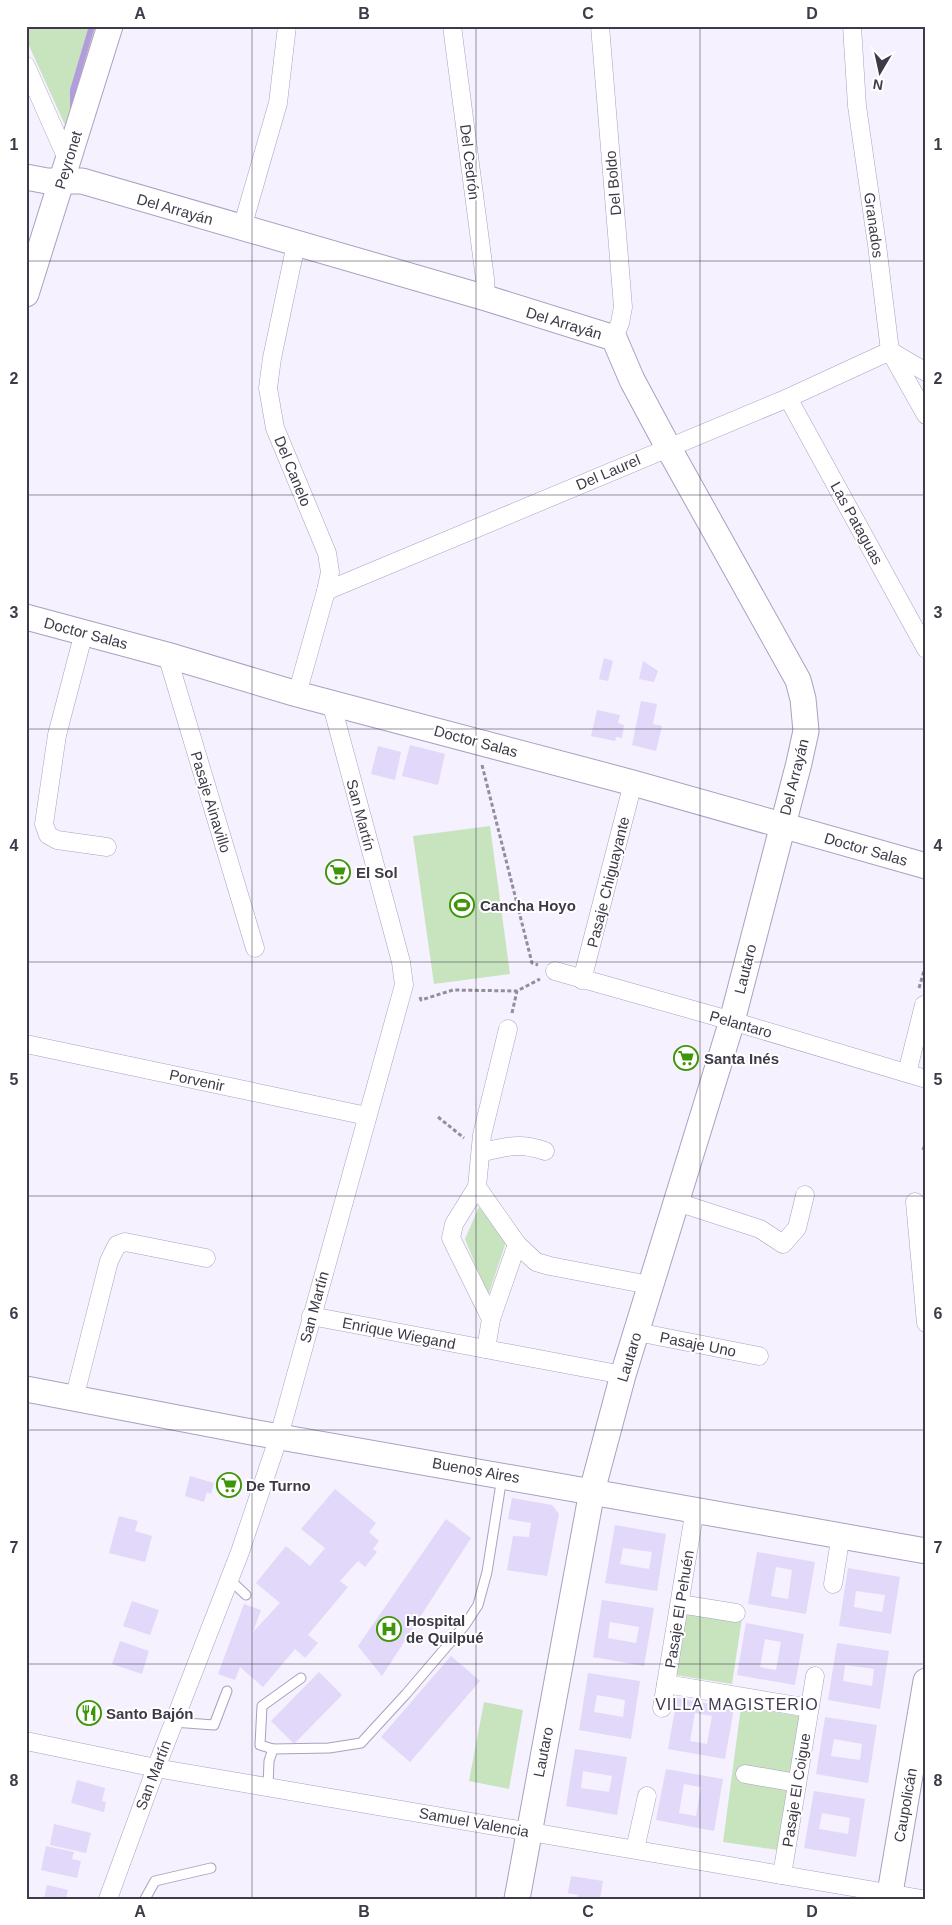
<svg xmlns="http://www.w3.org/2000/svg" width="952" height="1925" font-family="Helvetica,sans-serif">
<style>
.green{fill:#c8e4bf}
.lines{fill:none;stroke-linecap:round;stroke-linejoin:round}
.stream{stroke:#b29cdc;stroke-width:6}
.building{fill:#e2d8f9;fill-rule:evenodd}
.lane-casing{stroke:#aba0c0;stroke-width:11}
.street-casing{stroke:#aba0c0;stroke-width:19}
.secondary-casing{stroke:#aba0c0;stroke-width:27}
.path{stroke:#938e9c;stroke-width:3;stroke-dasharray:4 2.5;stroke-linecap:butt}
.lane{stroke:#fff;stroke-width:9}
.street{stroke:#fff;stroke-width:18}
.secondary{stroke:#fff;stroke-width:25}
.grid{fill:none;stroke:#3f3a48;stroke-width:1;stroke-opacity:0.55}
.labels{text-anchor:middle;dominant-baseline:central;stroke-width:4;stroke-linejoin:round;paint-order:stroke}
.street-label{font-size:15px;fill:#3f3a48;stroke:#fff}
.poi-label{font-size:15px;font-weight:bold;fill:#3f3a48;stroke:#fff;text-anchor:start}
.neighbourhood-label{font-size:16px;letter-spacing:1px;fill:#423953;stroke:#fff}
.neatline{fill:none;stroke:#3f3a48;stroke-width:2}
.grid-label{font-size:16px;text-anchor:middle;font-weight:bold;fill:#3f3a48}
</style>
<rect width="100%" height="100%" fill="#f5f1fe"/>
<g class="green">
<path d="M26,26H97L65,125L26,39Z"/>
<path d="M490,826L510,974L434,984L413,836Z"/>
<path d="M479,1207L506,1242L488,1296L465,1239Z"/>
<path d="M685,1610L742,1618L732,1684L675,1675Z"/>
<path d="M484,1702L523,1710L509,1789L469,1781Z"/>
<path d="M741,1707L800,1716L778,1850L723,1842Z"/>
</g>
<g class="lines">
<path class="stream" d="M73,108V90L92,26"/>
</g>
<g class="building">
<path d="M604,658L613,661L608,681L599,679Z"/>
<path d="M643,661L658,671L654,682L639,679Z"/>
<path d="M641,701L657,704L653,724L662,726L656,751L632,745Z"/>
<path d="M597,710L620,715L618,723L624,725L622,738L616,737L615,741L591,736Z"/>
<path d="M410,745L445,754L438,785L402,776Z"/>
<path d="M378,746L401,752L395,780L371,774Z"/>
<path d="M190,1476L214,1483L211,1494L207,1492L204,1502L185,1496Z"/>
<path d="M335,1489L376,1523L369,1532L379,1541L373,1549L377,1552L365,1567L358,1561L340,1581L348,1587L308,1635L318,1643L305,1658L295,1649L263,1687L240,1667L235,1680L218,1674L244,1604L261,1610L253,1632L280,1603L256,1583L286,1546L310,1566L325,1548L301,1529Z"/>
<path d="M512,1498L552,1505L559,1514L547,1576L507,1570L513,1536L529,1537L531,1523L508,1519Z"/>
<path d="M119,1516L138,1521L135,1531L152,1536L145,1562L109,1553Z"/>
<path d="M446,1519L471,1538L382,1676L358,1646Z"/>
<path d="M615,1525L666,1534L657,1591L605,1583ZM623,1548L652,1552L649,1569L620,1564Z"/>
<path d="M757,1552L815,1562L806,1614L748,1604ZM776,1567L792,1570L788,1599L771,1596Z"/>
<path d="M848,1568L900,1577L891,1634L839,1626ZM856,1591L885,1595L882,1612L854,1607Z"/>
<path d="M602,1600L654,1608L644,1666L593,1657ZM610,1622L639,1627L636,1643L608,1638Z"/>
<path d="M132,1601L159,1610L150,1635L123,1626Z"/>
<path d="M746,1623L804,1634L795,1685L737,1675ZM765,1639L781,1642L776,1670L760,1667Z"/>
<path d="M120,1641L149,1651L142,1674L112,1664Z"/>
<path d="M837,1643L889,1651L880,1709L828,1700ZM845,1665L874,1669L872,1686L843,1681Z"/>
<path d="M451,1656L480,1681L410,1762L381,1737Z"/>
<path d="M319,1672L342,1695L294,1744L271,1721Z"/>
<path d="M588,1673L640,1681L631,1739L579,1730ZM597,1695L625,1700L623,1717L594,1712Z"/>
<path d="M677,1698L734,1708L725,1759L668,1749ZM695,1713L712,1716L707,1744L690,1741Z"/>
<path d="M825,1717L877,1725L868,1783L816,1774ZM834,1739L862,1744L860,1760L831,1756Z"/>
<path d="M575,1749L627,1757L617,1815L566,1806ZM583,1771L612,1776L609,1792L581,1788Z"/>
<path d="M666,1769L723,1779L714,1831L656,1820ZM684,1784L701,1787L696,1816L679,1813Z"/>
<path d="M77,1780L105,1788L102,1801L106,1802L104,1812L71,1803Z"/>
<path d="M814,1791L865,1799L856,1857L804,1848ZM822,1813L850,1818L848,1834L819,1829Z"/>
<path d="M54,1824L91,1833L86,1853L50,1845Z"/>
<path d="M46,1846L74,1852L72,1859L81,1861L77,1878L41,1870Z"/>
<path d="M571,1876L603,1881L600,1899H577L578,1895L568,1893Z"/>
<path d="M47,1885L68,1890L66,1899H44Z"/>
</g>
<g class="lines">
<defs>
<g id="lane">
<path d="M229,1579L246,1595"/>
<path d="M173,1722L214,1725L227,1691"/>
<path d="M273,1749L260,1745L262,1706L301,1678"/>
<path d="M268,1787L269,1761L273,1749L329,1748L361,1743L406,1694L465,1625L478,1605L487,1572L502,1477"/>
<path d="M145,1899L155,1881L211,1868"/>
</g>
<g id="street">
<path d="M452,26L485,279L486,298"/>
<path d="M600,26L623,307L620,323L614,338"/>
<path d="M852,26L857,106L877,245L890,351L926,415"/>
<path d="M26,66L68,161"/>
<path d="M242,228L278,103L287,26"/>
<path d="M296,244L272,358L268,388L275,428L327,553L330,572L326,591L297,694"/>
<path d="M788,398L926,649"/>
<path d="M326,591L788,398L890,351L926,372"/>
<path d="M84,632L57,735L44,824L48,835L57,840L107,847"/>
<path d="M167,655L255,948"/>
<path d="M555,971L732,1021L926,1079"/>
<path d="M582,980L633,783"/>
<path d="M508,1029L482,1135L477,1187L517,1244L536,1262L550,1266L649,1285"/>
<path d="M26,1044L367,1116"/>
<path d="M907,1073L924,1005"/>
<path d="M482,1152C508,1147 518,1142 545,1151"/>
<path d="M477,1187L454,1224L451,1238L491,1319L486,1349"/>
<path d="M677,1202L760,1229L783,1244L797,1228L805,1195"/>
<path d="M915,1202L926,1323"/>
<path d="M311,1316L623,1375"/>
<path d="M491,1319L517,1244"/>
<path d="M637,1332L759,1356"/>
<path d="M74,1399L109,1261L117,1245L125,1242L206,1258"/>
<path d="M833,1584L841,1534"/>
<path d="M680,1604L736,1613"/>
<path d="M666,1684L809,1708"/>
<path d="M662,1708L695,1509"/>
<path d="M26,1741L156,1768L922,1899"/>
<path d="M745,1774L797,1783"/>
<path d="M635,1849L647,1796"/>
<path d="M782,1875L815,1676"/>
<path d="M108,1899L156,1768L240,1552L279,1436L404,985L401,962L331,702"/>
</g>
<g id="secondary">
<path d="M26,177L47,181H82L486,298L614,338L632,380L668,447L798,680L803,699L806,731L799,763L732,1021L623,1375L592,1491L517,1899"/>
<path d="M26,294L110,26"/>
<path d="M26,617L167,655L297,694L633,783L926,866"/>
<path d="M26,1389L246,1431L926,1551"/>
<path d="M889,1899L926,1681"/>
</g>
</defs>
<use href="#lane" class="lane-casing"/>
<use href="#street" class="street-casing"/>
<use href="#secondary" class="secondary-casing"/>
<g class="path">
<path d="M482,765L532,963L538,965"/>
<path d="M919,988L926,964"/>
<path d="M420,997L421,1000L453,990L517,991L540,979"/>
<path d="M512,1013L517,991"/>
<path d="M438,1117L464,1138"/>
<path d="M923,1150L926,1142"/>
</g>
<use href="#lane" class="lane"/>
<use href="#street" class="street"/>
<use href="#secondary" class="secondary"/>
</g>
<path class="grid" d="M252,26V1899M476,26V1899M700,26V1899M26,261H926M26,495H926M26,729H926M26,962H926M26,1196H926M26,1430H926M26,1664H926"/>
<defs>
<symbol id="supermarket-ring" viewBox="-11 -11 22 22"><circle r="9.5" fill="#fff" stroke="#3f9508" stroke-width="1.5"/><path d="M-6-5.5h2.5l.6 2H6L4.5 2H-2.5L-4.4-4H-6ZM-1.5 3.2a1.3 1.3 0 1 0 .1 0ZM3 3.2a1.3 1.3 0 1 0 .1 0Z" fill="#3f9508"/></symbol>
<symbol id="stadium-ring" viewBox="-11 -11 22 22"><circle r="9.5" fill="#fff" stroke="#3f9508" stroke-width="1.5"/><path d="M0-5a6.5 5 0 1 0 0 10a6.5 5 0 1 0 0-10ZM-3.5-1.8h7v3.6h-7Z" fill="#3f9508"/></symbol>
<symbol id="hospital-ring" viewBox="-11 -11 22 22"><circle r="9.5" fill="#fff" stroke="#3f9508" stroke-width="1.5"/><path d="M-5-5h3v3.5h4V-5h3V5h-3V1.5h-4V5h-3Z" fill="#3f9508"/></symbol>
<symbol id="restaurant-ring" viewBox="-11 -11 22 22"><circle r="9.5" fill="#fff" stroke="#3f9508" stroke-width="1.5"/><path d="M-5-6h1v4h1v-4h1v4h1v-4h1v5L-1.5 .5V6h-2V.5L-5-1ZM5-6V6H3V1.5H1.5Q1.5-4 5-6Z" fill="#3f9508"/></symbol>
</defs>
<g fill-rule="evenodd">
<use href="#supermarket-ring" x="324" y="858" width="28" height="28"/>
<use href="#stadium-ring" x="448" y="891" width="28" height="28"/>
<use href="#supermarket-ring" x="672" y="1044" width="28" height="28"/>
<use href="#supermarket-ring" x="215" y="1471" width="28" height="28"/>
<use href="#hospital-ring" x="375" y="1615" width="28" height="28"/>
<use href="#restaurant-ring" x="75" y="1699" width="28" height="28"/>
</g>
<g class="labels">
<g class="street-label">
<text transform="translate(68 160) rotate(-73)">Peyronet</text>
<text transform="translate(470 162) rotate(83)">Del Cedrón</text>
<text transform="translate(613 183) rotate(-95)">Del Boldo</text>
<text transform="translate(175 209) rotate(16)">Del Arrayán</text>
<text transform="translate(874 225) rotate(82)">Granados</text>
<text transform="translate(564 323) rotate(17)">Del Arrayán</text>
<text transform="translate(293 471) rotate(68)">Del Canelo</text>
<text transform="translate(608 472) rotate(-23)">Del Laurel</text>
<text transform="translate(857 523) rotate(61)">Las Pataguas</text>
<text transform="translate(86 633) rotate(15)">Doctor Salas</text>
<text transform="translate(476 741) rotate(15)">Doctor Salas</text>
<text transform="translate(794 777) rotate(-76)">Del Arrayán</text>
<text transform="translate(211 802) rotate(73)">Pasaje Ainavillo</text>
<text transform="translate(361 815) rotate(75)">San Martín</text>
<text transform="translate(866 849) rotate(16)">Doctor Salas</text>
<text transform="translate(608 882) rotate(-76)">Pasaje Chiguayante</text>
<text transform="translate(745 969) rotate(-76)">Lautaro</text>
<text transform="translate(741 1024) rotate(16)">Pelantaro</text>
<text transform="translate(197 1080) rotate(12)">Porvenir</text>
<text transform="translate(314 1307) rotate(-75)">San Martín</text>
<text transform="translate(399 1333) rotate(11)">Enrique Wiegand</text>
<text transform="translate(698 1344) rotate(11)">Pasaje Uno</text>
<text transform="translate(629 1357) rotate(-73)">Lautaro</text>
<text transform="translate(476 1470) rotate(10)">Buenos Aires</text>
<text transform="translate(679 1609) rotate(-81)">Pasaje El Pehuén</text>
<text transform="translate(543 1752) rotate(-79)">Lautaro</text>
<text transform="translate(153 1775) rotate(-69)">San Martín</text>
<text transform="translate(796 1790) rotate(-81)">Pasaje El Coigue</text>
<text transform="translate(905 1805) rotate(-80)">Caupolicán</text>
<text transform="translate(474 1822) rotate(10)">Samuel Valencia</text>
</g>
<g class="poi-label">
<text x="356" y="872">El Sol</text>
<text x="480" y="905">Cancha Hoyo</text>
<text x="704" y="1058">Santa Inés</text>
<text x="246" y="1485">De Turno</text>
<text x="406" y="1620">Hospital<tspan x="406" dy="17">de Quilpué</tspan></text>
<text x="106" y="1713">Santo Bajón</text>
</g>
<g class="neighbourhood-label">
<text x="737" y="1704">VILLA MAGISTERIO</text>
</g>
</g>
<rect width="952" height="1925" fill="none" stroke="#ffffff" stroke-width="55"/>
<g transform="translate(880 72) rotate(189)" stroke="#ffffff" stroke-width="4" paint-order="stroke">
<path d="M0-4L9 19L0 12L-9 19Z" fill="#3f3a48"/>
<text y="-8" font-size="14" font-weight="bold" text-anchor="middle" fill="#3f3a48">N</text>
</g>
<rect x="28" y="28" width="896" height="1870" class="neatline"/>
<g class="grid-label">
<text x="140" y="19">A</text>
<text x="364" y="19">B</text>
<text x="588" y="19">C</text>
<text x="812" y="19">D</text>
<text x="14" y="150">1</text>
<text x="938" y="150">1</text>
<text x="14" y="384">2</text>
<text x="938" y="384">2</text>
<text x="14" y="618">3</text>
<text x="938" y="618">3</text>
<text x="14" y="851">4</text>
<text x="938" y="851">4</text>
<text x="14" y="1085">5</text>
<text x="938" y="1085">5</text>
<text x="14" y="1319">6</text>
<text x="938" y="1319">6</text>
<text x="14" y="1553">7</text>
<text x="938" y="1553">7</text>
<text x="14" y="1786">8</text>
<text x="938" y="1786">8</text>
<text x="140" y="1917">A</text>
<text x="364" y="1917">B</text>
<text x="588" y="1917">C</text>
<text x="812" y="1917">D</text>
</g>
</svg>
